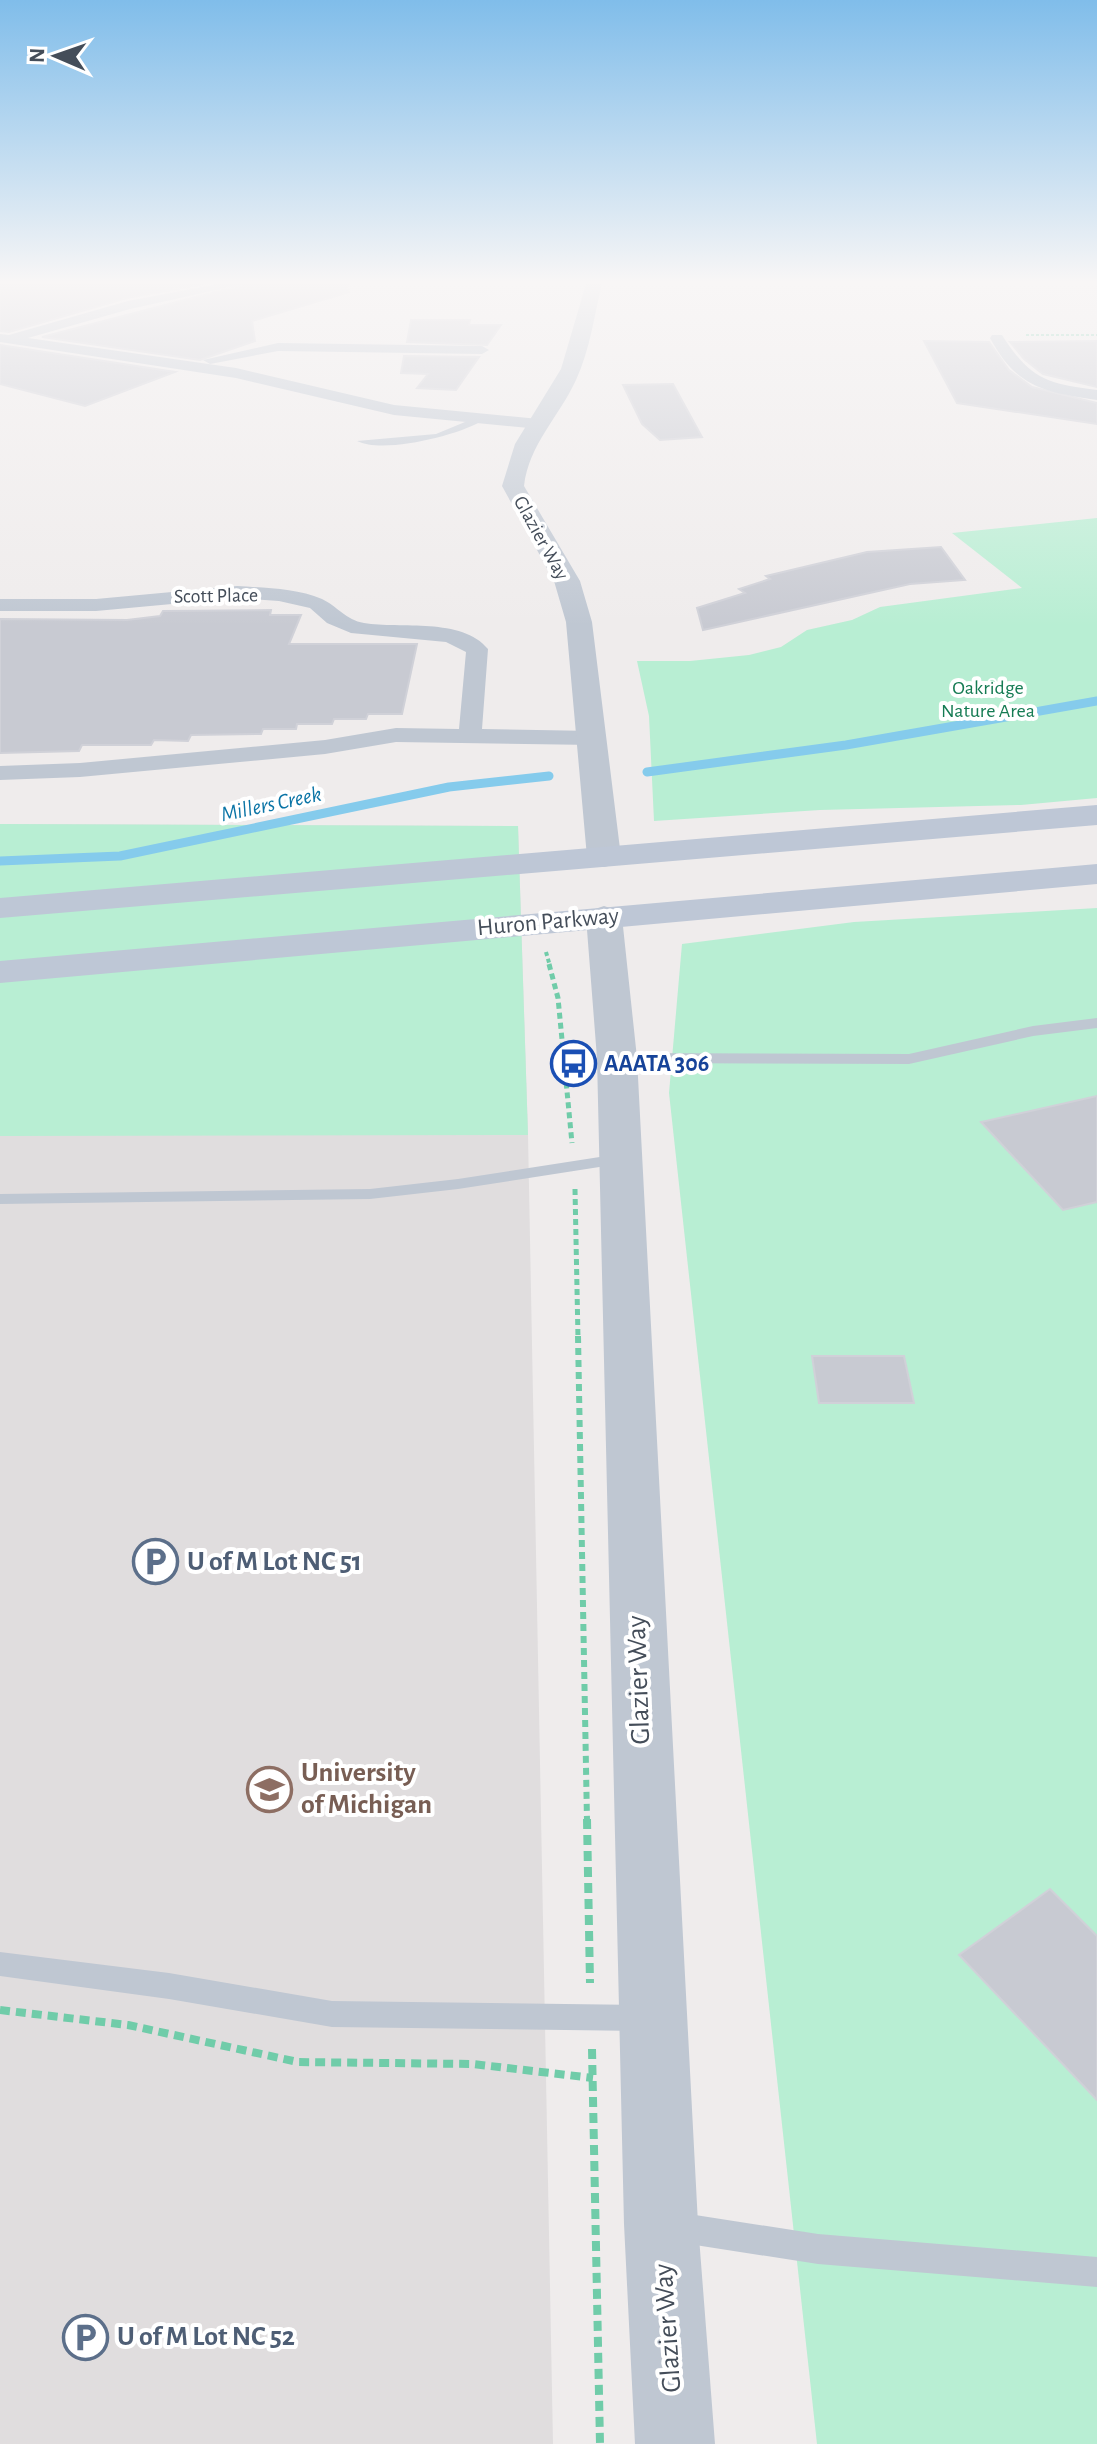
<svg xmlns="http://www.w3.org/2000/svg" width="1097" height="2444" font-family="'Alegreya Sans',sans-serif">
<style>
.education{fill:#e0ddde}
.green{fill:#b8eed3}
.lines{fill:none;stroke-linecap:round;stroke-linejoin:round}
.stream{stroke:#85cbec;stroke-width:9}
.building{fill:#c8cad2;stroke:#d0d1d8;stroke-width:2}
.path-far4{stroke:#70cca9;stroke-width:2;stroke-dasharray:3 2;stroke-linecap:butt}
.path-far3{stroke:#70cca9;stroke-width:4;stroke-dasharray:4 3;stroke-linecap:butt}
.path-far2{stroke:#70cca9;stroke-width:5;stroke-dasharray:6 4;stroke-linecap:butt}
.path-far1{stroke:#70cca9;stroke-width:6;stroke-dasharray:7 5;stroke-linecap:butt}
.path{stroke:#70cca9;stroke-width:8;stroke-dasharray:10 6;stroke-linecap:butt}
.service{fill:#bfc7d2;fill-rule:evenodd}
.minor{fill:#bfc7d2;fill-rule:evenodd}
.tertiary{fill:#bfc7d2;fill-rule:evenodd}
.secondary{fill:#bec7d6;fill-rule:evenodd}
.labels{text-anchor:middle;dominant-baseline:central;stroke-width:8;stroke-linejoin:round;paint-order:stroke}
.far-street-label{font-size:20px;fill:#444d59;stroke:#fff}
.far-park-label{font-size:20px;fill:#157b53;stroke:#fff}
.far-water-label{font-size:22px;font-style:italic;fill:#0a74a6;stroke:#fff}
.street-label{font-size:24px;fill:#444d59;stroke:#fff}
.transit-label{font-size:24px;font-weight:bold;fill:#164399;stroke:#fff;text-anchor:start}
.near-service-label{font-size:28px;font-weight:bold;fill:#4e5e75;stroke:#fff;text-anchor:start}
.near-street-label{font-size:28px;fill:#444d59;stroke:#fff}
.near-education-label{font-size:28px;font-weight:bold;fill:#785e54;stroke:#fff;text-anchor:start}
</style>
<rect width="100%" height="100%" fill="#efecec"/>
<path class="education" d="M0,824L518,826L528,1135L553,2444H0Z"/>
<g class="green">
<path d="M1097,518V798L1021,805L820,810L654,821L649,716L637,661H690L749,655L781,647L807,630L852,620L880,607L1022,588L952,533Z"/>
<path d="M0,824L518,826L528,1135L0,1136Z"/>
<path d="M1097,908V2444H817L669,1093L682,944L854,922Z"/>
</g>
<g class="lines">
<g class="stream">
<path d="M647,772L846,745L1097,701"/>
<path d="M0,861L120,856L449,787L549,776"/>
</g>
</g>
<g class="building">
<path d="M0,284H204L127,298L9,332L0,331Z"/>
<path d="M246,284H348L349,292L252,321L255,341L200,360L42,337Z"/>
<path d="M411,320H470L469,325H501L487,345L407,342Z"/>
<path d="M924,341L989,342L1009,370L1032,387L1097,403V424L957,403Z"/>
<path d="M1097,341V387L1043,374L1024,359L1010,342Z"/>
<path d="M0,345L175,372L85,406L0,384Z"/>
<path d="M404,356L479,357L456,390L417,388L428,374L401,373Z"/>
<path d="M673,384L702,437L660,440L642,424L623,385Z"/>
<path d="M941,547L965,580L910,584L703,630L697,608L745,593L739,589L770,579L766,576L867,552Z"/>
<path d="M271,610L270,615H301L289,644H417L402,714H368L366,719H334L332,724H297L296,729H263L261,734L191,735L188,741L154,740L151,745H82L79,751L0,753V619L127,620L160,616L163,611Z"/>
<path d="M1097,1096V1202L1063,1210L981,1122Z"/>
<path d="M812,1356H904L914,1403H819Z"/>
<path d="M1050,1889L1097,1936V2100L959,1955Z"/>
</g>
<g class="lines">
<path class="path-far4" d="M1026,335H1097"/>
<path class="path-far3" d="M546,952L550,966"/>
<g class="path-far2">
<path d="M549,964L558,998L572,1143"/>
<path d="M575,1189L578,1338"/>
</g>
<path class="path-far1" d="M578,1336L587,1821"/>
<g class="path">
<path d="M587,1819L590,1983"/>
<path d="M0,2010L128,2025L298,2062L473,2064L593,2078"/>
<path d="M592,2049L600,2444"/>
</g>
<g class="service">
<path d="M477,417L480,422C455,436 383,454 357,441L436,434Z"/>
<path d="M1097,1018V1028L1033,1036L909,1064L617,1063L609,1058L617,1053L909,1054L1033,1026Z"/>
<path d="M619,1154L625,1155L628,1159L625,1163L458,1189L370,1199L0,1204V1194L370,1189L458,1179Z"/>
<path d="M0,1952L169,1973L332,2001L642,2005L652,2009L656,2018L652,2027L642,2031L332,2027L169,1999L0,1976Z"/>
<path d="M676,2212L818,2234L1097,2257V2287L818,2264L676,2242L665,2238L661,2227L665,2216Z"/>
</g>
<g class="minor">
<path d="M218,284H243L130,309L28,338L236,368L394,405L539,419L547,424L539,429L394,415L236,378L0,342V334L9,335L128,301Z"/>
<path d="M992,335H1002C1030,379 1047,384 1097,390V400C1044,392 1017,388 990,338Z"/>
<path d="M278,343L482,346L489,350L482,354L278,351L210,364L203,360Z"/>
<path d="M237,586C265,588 296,588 322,599C337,606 346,620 364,623C400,629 462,617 488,649L482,729L594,731L606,738L594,745L396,742L325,754L80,777L0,780V766L80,763L325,740L396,728L459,729L466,652L446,642L351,633L327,623L310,608L279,601L237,598L96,611H0V599H96Z"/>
</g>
<g class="tertiary">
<path d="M586,284H602C594,316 590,350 576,380C559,417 529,444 524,486L580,581L592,622L621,857L616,864L604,867L592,864L587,857L566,622L554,581L502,486L515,444L561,369Z"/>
<path d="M604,906L616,910L622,917L637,1058L698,2224L715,2444H635L624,2224L597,1058L586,917L592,910Z"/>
</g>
<g class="secondary">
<path d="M1097,805V825L0,918V898Z"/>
<path d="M1097,864V884L0,983V961Z"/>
</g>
</g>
<linearGradient id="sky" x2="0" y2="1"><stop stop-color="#80bdea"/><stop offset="0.45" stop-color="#f8f6f6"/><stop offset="1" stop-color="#f8f6f6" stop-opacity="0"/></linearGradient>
<rect width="1097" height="626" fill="url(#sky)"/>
<defs>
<symbol id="bus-ring" viewBox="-11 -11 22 22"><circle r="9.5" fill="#fff" stroke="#1a4fb4" stroke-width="1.5"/><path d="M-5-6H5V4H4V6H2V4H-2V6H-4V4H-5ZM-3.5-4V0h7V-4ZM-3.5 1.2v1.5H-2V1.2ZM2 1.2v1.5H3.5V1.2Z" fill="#1a4fb4"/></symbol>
<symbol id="parking-ring" viewBox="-11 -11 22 22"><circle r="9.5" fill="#fff" stroke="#5c6f8a" stroke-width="1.5"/><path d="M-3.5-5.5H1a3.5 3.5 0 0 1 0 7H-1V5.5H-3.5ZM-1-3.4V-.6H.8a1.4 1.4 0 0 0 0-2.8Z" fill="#5c6f8a"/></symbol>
<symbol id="university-ring" viewBox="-11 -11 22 22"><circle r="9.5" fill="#fff" stroke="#8d6e63" stroke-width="1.5"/><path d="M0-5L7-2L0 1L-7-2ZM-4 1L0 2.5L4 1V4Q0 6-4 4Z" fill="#8d6e63"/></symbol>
</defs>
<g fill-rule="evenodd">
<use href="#bus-ring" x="548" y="1038" width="51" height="51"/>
<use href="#parking-ring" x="130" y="1536" width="51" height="51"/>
<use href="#university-ring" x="244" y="1764" width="51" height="51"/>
<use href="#parking-ring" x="60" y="2312" width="51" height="51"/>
</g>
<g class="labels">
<g class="far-street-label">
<text transform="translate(541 538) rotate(61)">Glazier Way</text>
<text transform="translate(216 596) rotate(-1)">Scott Place</text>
</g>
<g class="far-park-label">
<text x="988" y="688">Oakridge<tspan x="988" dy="23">Nature Area</tspan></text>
</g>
<g class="far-water-label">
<text transform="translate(271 804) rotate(-12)">Millers Creek</text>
</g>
<g class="street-label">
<text transform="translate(548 922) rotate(-5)">Huron Parkway</text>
</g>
<g class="transit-label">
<text x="604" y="1064">AAATA 306</text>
</g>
<g class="near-service-label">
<text x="187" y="1562">U of M Lot NC 51</text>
<text x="117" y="2337">U of M Lot NC 52</text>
</g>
<g class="near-street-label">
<text transform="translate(639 1680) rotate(-92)">Glazier Way</text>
<text transform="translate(668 2328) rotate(-94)">Glazier Way</text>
</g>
<g class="near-education-label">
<text x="301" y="1773">University<tspan x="301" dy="32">of Michigan</tspan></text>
</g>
</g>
<g transform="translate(56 56) rotate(272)" stroke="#ffffff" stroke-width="6" paint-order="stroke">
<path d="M0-6L14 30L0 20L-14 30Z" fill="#444d59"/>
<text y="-12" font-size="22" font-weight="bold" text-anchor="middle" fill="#444d59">N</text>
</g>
</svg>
